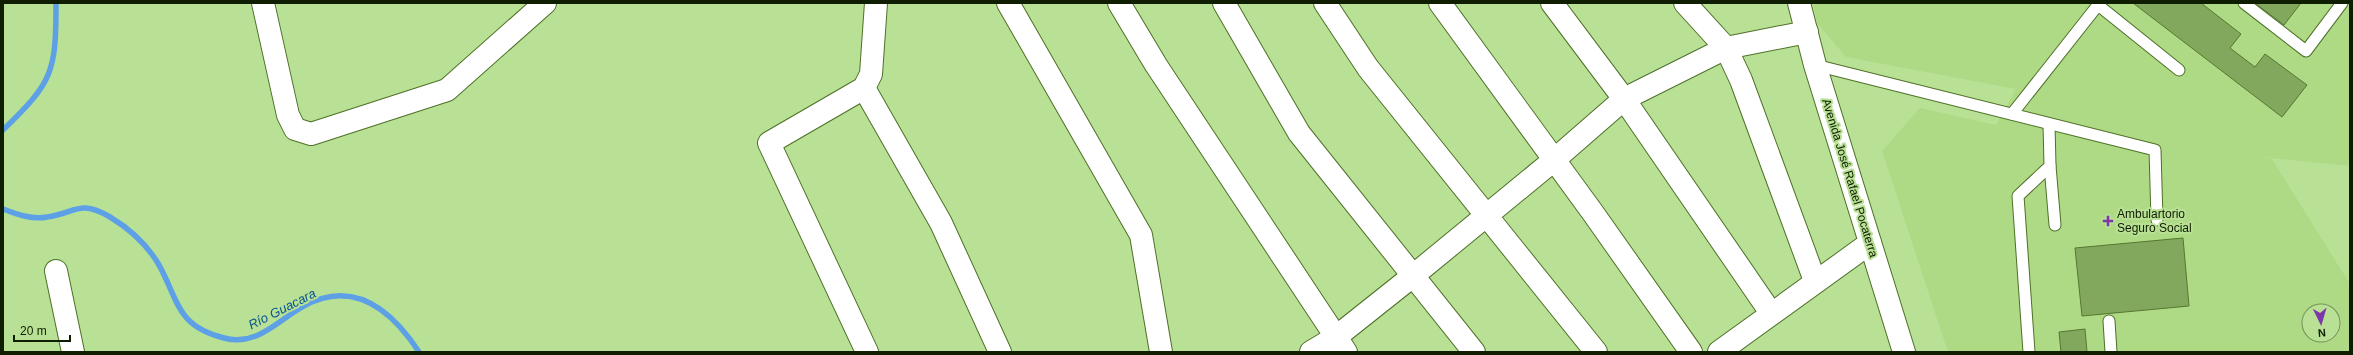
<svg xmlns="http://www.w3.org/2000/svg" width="2353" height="355" font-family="Helvetica,sans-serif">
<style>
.built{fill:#aed985;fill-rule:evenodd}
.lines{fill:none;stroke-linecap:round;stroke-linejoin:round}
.stream{stroke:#5da0e5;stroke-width:5.5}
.building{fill:#82a85d;stroke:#55782f}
.service-casing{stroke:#4e7027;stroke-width:13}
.minor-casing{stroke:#4e7027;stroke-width:24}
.tertiary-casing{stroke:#4e7027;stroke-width:24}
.service{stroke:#fff;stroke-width:11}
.minor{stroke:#fff;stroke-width:22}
.tertiary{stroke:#fff;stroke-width:22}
.poi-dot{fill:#7f36a8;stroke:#b9e195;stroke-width:1.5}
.labels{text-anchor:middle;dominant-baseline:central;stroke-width:4;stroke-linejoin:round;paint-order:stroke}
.street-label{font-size:12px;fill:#0f1d01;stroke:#b9e195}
.poi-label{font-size:12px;fill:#0f1d01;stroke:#b9e195;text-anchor:start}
.water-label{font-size:13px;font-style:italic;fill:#065392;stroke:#b9e195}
</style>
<rect width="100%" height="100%" fill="#b9e195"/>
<path class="built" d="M1813,3H2350V166L2271,158L2245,151L2272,159L2350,284V352H1948L1882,151L1920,108L1996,125L2016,89L1846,57L1817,23ZM2309,311H2333V335H2309Z"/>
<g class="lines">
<g class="stream">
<path d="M3,130C53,82 56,72 56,3"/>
<path d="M3,209C16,214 32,220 47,217C76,213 79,199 110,217C130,229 148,246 159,265C179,301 176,326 224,338C256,347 277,321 302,307C353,278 391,309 419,352"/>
</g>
</g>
<g class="building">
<path d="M2133,3H2201L2241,34L2230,48L2255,67L2265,54L2307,85L2282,117Z"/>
<path d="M2255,3H2301L2284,25Z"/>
<path d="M2183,238L2189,306L2082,316L2075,248Z"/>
<path d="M2085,329L2087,352H2061L2059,332Z"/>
</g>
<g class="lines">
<defs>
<g id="service">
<path d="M2244,3L2306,51L2342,3"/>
<path d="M1815,65L2155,150L2157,220"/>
<path d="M2012,114L2098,5L2179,70"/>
<path d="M2050,166L2055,225"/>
<path d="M2109,321L2111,352"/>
<path d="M2029,352L2018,196L2050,166L2049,124"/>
</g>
<g id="minor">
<path d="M263,3L288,115L295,129L311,134L447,90L545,3"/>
<path d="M1008,3L1141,235L1161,352"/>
<path d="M1119,3L1156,65L1346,352"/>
<path d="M1224,3L1299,133L1474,352"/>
<path d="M1325,3L1368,68L1596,352"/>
<path d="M1440,3L1593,213L1691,352"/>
<path d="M1552,3L1624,99L1771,313"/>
<path d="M1685,3L1726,48L1741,80L1815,281"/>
<path d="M864,88L941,223L1000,352"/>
<path d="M56,271L73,352"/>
<path d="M867,352L769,143L864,88L871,74L876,3"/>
<path d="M1311,352L1336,337L1414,275L1554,160L1624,99L1726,48L1807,32"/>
<path d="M1719,352L1870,243"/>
</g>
<path id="tertiary" d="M1799,3L1815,65L1904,352"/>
</defs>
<use href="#service" class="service-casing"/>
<use href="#minor" class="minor-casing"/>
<use href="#tertiary" class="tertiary-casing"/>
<use href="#service" class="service"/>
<use href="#minor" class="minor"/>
<use href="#tertiary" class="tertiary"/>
</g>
<path class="poi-dot" d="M2106 215h4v4h4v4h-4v4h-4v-4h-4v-4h4z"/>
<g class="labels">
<g class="street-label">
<text transform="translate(1850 178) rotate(73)">Avenida José Rafael Pocaterra</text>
</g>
<g class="poi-label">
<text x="2117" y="214">Ambulartorio<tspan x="2117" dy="14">Seguro Social</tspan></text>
</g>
<g class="water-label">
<text transform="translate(282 309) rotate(-27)">Río Guacara</text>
</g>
</g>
<rect width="2353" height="355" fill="none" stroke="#0f1d01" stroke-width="8"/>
<g transform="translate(2321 323) rotate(175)"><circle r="19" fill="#b9e195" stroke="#75935a"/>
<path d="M0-3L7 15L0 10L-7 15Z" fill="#7f36a8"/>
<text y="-6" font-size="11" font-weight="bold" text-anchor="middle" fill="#0f1d01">N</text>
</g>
<path d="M14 335v6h56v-6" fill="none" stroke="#0f1d01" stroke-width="2"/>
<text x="20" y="335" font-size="12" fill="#0f1d01" stroke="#b9e195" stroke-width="3" paint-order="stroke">20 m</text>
</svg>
